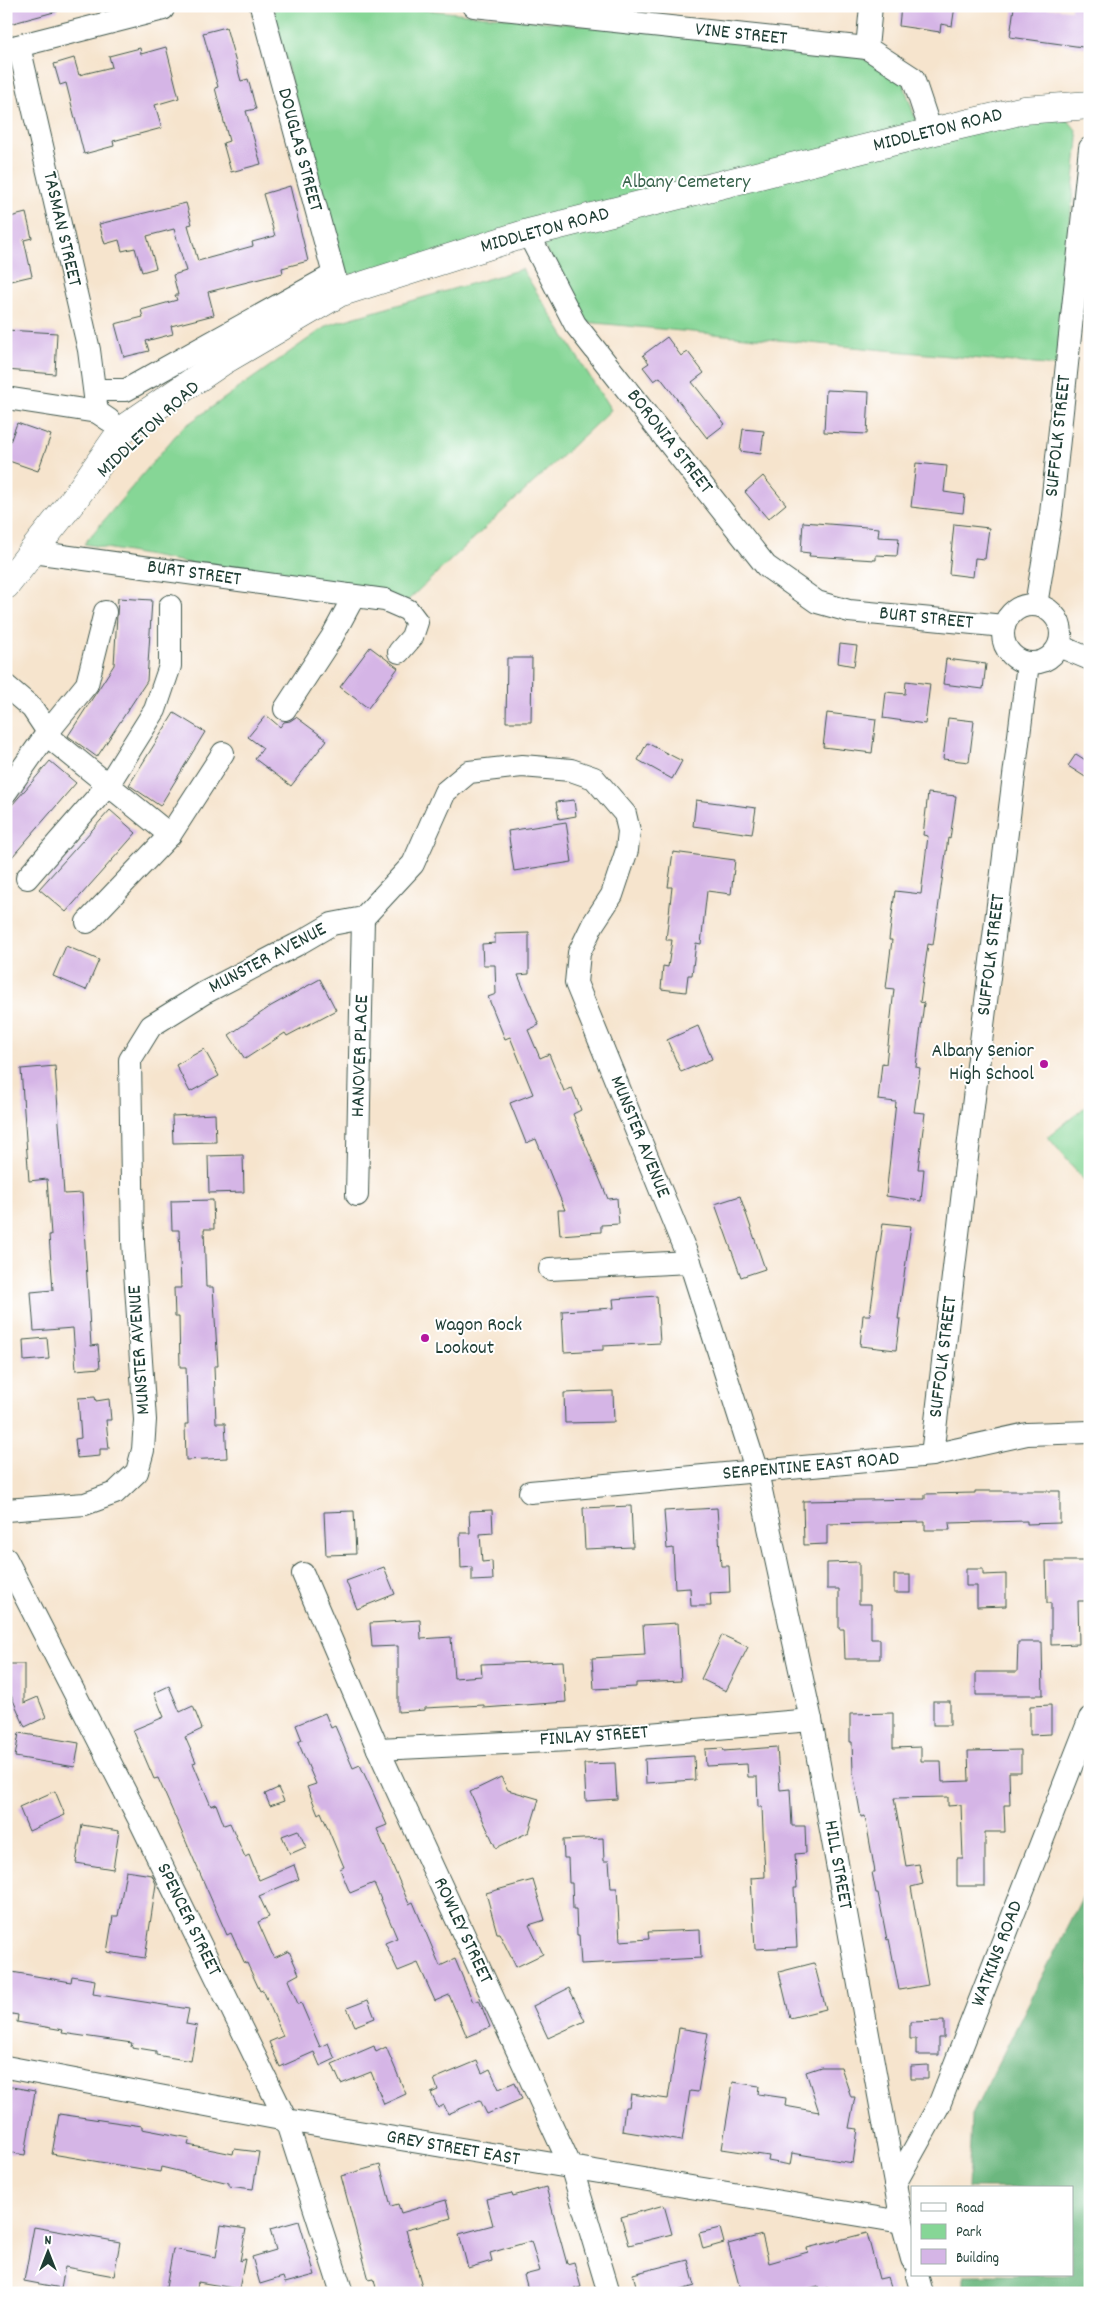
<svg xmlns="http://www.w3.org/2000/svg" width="1096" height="2299" font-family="Dekko,sans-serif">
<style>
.green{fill:#86d696;stroke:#528a65}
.forest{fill:#6cb77f;stroke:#467a5a}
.building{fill:#d5b5e6}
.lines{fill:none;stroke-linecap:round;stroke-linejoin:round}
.minor-casing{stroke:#3f564b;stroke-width:24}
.major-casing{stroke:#3f564b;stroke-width:29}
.minor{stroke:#fff;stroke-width:22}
.major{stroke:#fff;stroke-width:28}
.poi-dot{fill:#b5179e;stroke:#fff;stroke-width:2}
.labels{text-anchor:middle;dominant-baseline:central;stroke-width:4;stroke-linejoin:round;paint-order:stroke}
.street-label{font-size:20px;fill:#1f3d34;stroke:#fff}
.park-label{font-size:20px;fill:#39634c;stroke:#fff}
.poi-label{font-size:20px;fill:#1f3d34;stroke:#fff;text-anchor:end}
</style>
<rect width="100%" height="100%" fill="#fff"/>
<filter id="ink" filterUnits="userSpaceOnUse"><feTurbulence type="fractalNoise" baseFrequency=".02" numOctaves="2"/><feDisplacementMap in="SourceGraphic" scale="10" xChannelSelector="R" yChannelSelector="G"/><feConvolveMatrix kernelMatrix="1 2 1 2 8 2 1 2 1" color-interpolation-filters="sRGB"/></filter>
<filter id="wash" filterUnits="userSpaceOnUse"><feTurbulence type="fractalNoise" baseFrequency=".0096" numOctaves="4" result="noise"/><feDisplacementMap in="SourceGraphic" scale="20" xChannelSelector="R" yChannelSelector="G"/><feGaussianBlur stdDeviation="1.12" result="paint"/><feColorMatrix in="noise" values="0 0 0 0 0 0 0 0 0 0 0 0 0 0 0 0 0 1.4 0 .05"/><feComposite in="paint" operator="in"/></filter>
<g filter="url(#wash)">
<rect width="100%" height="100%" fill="#f6e4cd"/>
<g class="green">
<path d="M276,6H385L818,48L855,54L902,80L915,117L1068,120L1076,130L1078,139L1056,366L585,322L532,224L358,276L338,271L274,13Z"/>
<path d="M522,269L611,410L406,602L84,544L181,429L328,325Z"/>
<path d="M1090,1103V1187L1048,1137Z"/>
</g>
<path class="forest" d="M1090,1882V2293H964V2275H1072V2188H968L971,2117Z"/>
<g id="blocks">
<g class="building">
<path d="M6,6H57L58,11L6,25Z"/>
<path d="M901,6H955L952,26L941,24L940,32L899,26Z"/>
<path d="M1027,6L1071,10V6H1090V48L1010,37L1014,7L1026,8Z"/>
<path d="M226,27L241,81L248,79L256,109L246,111L261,164L231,172L223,143L229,141L215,88L218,87L203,33Z"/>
<path d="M166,47L179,98L155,105L162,128L113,141L114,146L84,154L66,83L60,85L54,64L74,58L79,75L112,67L109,56L140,48L141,54Z"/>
<path d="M290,186L308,261L282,268L283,273L208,292L214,315L171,326L173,334L146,341L149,351L124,357L115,324L143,317L141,310L177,300L175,295H178L173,275L186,271L174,229L147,236L156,268L142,272L135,248L122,251L119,240L105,244L99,224L186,203L192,224L188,225L198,261L253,246L252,242L275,236L263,194Z"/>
<path d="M26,213L32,238L24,240L32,276L6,282V218Z"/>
<path d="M6,330L57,333L55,374L6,370Z"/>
<path d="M667,337L681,356L688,352L704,373L692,382L725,424L707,438L660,377L654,381L643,367L649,363L643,355Z"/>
<path d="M826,390L869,392L867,434L824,432Z"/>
<path d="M17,423L51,435L38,471L6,460V453Z"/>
<path d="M743,429L764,431L761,454L740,451Z"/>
<path d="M916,463L947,466L944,492L965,495L963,513L911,507Z"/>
<path d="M763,476L786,504L768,519L745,492Z"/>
<path d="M803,522L879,528L878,537L899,538L897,556L876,555V560L809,556L810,553L801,552Z"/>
<path d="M954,524L989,528L985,559L975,558L973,577L949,574Z"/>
<path d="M118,598L152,600L147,681L97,757L68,736L114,665Z"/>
<path d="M840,644L857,646L854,666L838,663Z"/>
<path d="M370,647L398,668L368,708L340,687Z"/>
<path d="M507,658H532L531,722H506Z"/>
<path d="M946,659L986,664L983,689L943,684Z"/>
<path d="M906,681L930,684L925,724L883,718L886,692L905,694Z"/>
<path d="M174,713L205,732L160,806L129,785Z"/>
<path d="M827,713L876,719L872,753L823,747Z"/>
<path d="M266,715L280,727L284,722L290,721L296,717L327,740L291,786L255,759L263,748L248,737Z"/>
<path d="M948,718L974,721L969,762L943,759Z"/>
<path d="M647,743L682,761L672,779L638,760Z"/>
<path d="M1076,754L1090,763V780L1068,766Z"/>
<path d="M50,761L76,783L6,864V812Z"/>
<path d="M928,793L956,796L950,839L948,838L933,945L928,944L920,1002L924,1003L916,1067L920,1068L914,1112L925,1113L918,1169H924L921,1201L886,1196L896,1102L878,1100L882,1063L886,1064L894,989L886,988L892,940H889L895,891L921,894L928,836L923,835Z"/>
<path d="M574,800L576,816L559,819L556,802Z"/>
<path d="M696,800L756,808L752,834L693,826Z"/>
<path d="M110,810L136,833L66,912L39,889Z"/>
<path d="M566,822L572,862L514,871L508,831Z"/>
<path d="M673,852L735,860L731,894L707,891L701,944L696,943L692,975H688L686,992L661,989L663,966L668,967L672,940H666L672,887H668Z"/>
<path d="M529,933V974L518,975L539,1025L528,1030L540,1058L549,1054L564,1091L572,1088L581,1110L573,1114L608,1199L617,1198L619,1224L601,1225V1232L560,1235L558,1210H565L536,1139L526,1143L510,1103L533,1094L510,1037L505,1039L488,997L496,994L495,965H483L482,944L495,943V934Z"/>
<path d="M66,946L99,960L86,990L53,976Z"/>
<path d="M320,979L336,1010L287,1036L285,1033L245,1059L229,1035L271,1006Z"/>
<path d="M698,1026L712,1059L681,1072L667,1040Z"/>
<path d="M204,1049L219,1076L190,1092L176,1065Z"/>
<path d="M55,1066L64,1194L82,1193L91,1346L98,1345L100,1368L76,1370L73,1328L34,1331L31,1292L53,1290L49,1235H51L47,1179L29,1181L21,1069Z"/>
<path d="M215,1114L216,1142L173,1143L172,1116Z"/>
<path d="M243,1155L244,1192L209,1193L208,1156Z"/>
<path d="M740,1196L765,1269L741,1277L715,1204Z"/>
<path d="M213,1200L214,1229H204L206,1287H213L218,1366H214L216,1423H225L227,1458L186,1460L185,1424H188L186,1367H180L179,1317H175L174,1288H181L179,1230H172L171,1201Z"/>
<path d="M883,1223L911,1226L898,1319H900L896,1350L860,1346L863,1315H870Z"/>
<path d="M657,1296L660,1343L603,1346V1350L564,1352L562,1311L614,1308L613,1299Z"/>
<path d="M47,1338L49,1359L24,1361L23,1340Z"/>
<path d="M613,1391L614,1422L565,1423L564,1393Z"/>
<path d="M95,1397L96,1401L109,1399L111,1420H106L109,1449H100V1456L77,1458L75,1439L81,1438L78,1398Z"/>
<path d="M975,1491H1060V1523L1027,1524V1521L949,1523L950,1530H925V1522L827,1524V1544L804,1545L803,1501L925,1499V1494L975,1493Z"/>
<path d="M631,1506L633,1547L585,1549L583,1508Z"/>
<path d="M717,1508L721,1566H729L730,1592L710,1593L711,1606H691L690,1588L675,1589L673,1548L667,1549L664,1511Z"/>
<path d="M492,1510L493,1533L480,1534L482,1562L492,1561L493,1580L472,1581V1567L461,1568L460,1533H470L469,1511Z"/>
<path d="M354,1511L356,1554L326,1555L324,1512Z"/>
<path d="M1046,1561H1090V1601H1078L1079,1644L1051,1645V1603H1047Z"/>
<path d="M859,1562V1604H871V1639H880V1659H845L844,1629H839V1589H827V1563Z"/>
<path d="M384,1567L395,1594L357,1609L346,1581Z"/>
<path d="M966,1569H983V1575L1006,1574V1606L977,1607V1586H966Z"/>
<rect x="894" y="1575" width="16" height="18"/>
<path d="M420,1620L421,1639L451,1637L454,1678L482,1676L481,1664L563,1661L566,1702L484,1708V1705L425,1708V1710L398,1712V1646L372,1647L370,1623Z"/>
<path d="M678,1623L681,1681L636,1683V1687L594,1689L592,1658L645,1655L643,1625Z"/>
<path d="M722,1635L748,1647L726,1691L701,1679Z"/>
<path d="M1018,1642H1042L1043,1695H976V1672H1017Z"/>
<path d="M6,1664H24V1703L38,1697L46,1717L25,1727L9,1691H6Z"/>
<path d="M169,1686L180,1712L193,1706L202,1729L185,1737L196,1762L193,1763L211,1806L216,1804L224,1825L230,1823L245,1857L249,1855L259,1880L294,1865L299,1879L259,1896L269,1917L258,1922L274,1958L289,1951L299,1974L288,1980L298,2004L301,2003L320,2047L328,2043L335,2059L320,2066L314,2052L280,2067L269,2042L283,2036L263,1990L260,1991L247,1963L245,1964L231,1933L227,1935L158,1778L154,1779L133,1730L164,1717L154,1693Z"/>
<rect x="933" y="1701" width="17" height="24"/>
<path d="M1051,1705V1734L1030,1735V1706Z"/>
<path d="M325,1713L331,1728L335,1726L353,1768L360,1765L374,1795L387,1825L377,1829L409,1904L413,1902L440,1966L455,1959L473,2002L479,2000L490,2027L467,2037L449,1995L435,2001L418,1963L398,1971L385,1943L397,1938L374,1883L350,1893L340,1869L344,1867L321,1812L318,1814L307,1787L316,1784L298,1742L302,1740L296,1725Z"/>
<path d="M893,1713V1748L921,1747V1761H941L942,1782L969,1781L968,1751L1021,1750V1772H1009L1010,1805H1004L1005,1832H985V1886H957V1858H963L961,1805L948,1806V1797L894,1798L906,1866L919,1864L923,1884L911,1887L928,1985L899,1990L889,1939L887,1940L878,1893H876L872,1872H875L865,1816L861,1817L853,1772L852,1742H850V1714Z"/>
<path d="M19,1733L79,1743L75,1767L15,1757Z"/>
<path d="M777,1747L780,1790L790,1789L792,1826H805L806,1853L795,1854L797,1888H794L797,1947L755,1949L751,1878L765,1877L762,1807H758L757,1777H748L747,1764L706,1766L705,1749L723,1748L724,1751Z"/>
<path d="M694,1756L695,1780L646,1783L645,1759Z"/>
<path d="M615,1763L617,1799L586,1801L584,1764Z"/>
<path d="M501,1777L508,1790L539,1799L529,1832L496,1848L470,1792Z"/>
<path d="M278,1788L284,1801L270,1806L265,1794Z"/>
<path d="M55,1791L65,1815L29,1831L19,1807Z"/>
<path d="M82,1825L119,1831L113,1869L76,1863Z"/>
<path d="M298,1830L306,1847L290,1854L282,1836Z"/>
<path d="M603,1838L604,1861H609L611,1888H617L620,1941L649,1939L648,1932L700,1930L701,1958L581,1964L579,1935H577L576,1909H573L572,1883H569L568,1858H564L563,1840Z"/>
<path d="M126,1871L152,1875L156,1884L145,1958L107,1952L113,1916H118Z"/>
<path d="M533,1880L545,1920L529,1925L543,1954L516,1967L499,1933H497L486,1893Z"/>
<path d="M814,1963L826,2009L790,2018L779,1972Z"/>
<path d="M6,1971L71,1982L72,1976L95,1980L93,1994L189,2009L186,2024L197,2026L191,2061L156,2055V2051L131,2047L132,2043L62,2033L63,2030L17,2022L18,2015L6,2013Z"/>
<path d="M569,1988L585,2021L548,2038L533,2006Z"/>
<path d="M368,2000L375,2018L355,2026L347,2008Z"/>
<path d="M944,2021V2038H939V2055H916V2039H910V2022Z"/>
<path d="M679,2028L708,2033L698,2092L690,2091L682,2141L622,2131L625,2107H629L631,2094L668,2099Z"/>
<path d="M374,2046L376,2052L386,2047L406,2094L384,2104L371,2072L341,2084L332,2064Z"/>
<path d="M477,2061L482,2073L490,2069L499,2089L515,2082L522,2099L487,2114L480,2100L448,2114L444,2105L438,2108L431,2093L438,2090L434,2079Z"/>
<path d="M928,2065V2079H911V2066Z"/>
<path d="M821,2067H841L851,2097H855L849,2128L858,2129L853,2163L792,2153L790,2165L768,2161L769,2156L722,2149L733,2082L759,2086L758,2094L786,2098L785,2106L819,2112L806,2072Z"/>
<path d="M6,2086L35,2091L25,2155L6,2152Z"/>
<path d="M59,2114L142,2126V2129L190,2138L188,2145L233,2154L234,2149L259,2152L253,2189L229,2186V2183L161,2167L160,2172L52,2154Z"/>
<path d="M380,2165L391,2206L398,2204L401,2213L446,2200L451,2218L406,2230L424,2293H377L374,2279L369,2280L341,2176Z"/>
<path d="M546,2187L567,2264L574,2262L581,2287L560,2293H529L524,2275L540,2271L531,2241L490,2253L492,2261L468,2268L459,2234L493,2225L486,2199L512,2193L513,2196Z"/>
<path d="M664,2205L672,2234L629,2245L621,2217Z"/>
<path d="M299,2221L315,2275L285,2283L283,2277L260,2284L252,2257L276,2250L270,2229Z"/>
<path d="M221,2225L246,2229L240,2261L245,2259L239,2289L198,2282L196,2293H165L173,2249L216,2257Z"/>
<path d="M34,2227L120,2242L114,2276L65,2267L61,2288L24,2281Z"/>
<path d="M720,2228L724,2243L703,2249L699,2233Z"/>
<path d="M867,2233L879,2279L888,2277L893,2293H832L830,2287L819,2290L818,2286L793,2293H741L728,2244L762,2235L769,2263L808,2252L807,2248Z"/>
<path d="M688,2260L695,2286L670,2293H638L633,2274Z"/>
</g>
</g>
</g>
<g filter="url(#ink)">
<use href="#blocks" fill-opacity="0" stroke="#3f564b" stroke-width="1"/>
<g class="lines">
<defs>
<g id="minor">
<path d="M261,6L339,293"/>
<path d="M474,6L867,48L913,78L931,132"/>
<path d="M19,46L89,350L97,412"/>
<path d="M867,48L871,6"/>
<path d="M6,49L163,9"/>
<path d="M528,233L575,324L766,566L817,602L849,611L1004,626"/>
<path d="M96,390H126L333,275"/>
<path d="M6,398L97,412L109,420"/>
<path d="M33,552L385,600L408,610L417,622L412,637L399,652"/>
<circle cx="1032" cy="634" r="29"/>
<path d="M1036,605L1051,514L1090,148"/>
<path d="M1059,646L1090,659"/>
<path d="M6,686L32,708L54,741L170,835L223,753"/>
<path d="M285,709L332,637L354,596"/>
<path d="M6,792L48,732L87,684L105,612"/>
<path d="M27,878L108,785L155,710L170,666V606"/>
<path d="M87,922L170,835"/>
<path d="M357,1195L363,918"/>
<path d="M550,1269L690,1262"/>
<path d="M932,1455L974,1098L1028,663"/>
<path d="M530,1492L932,1455L1027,1434L1090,1432"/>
<path d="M6,1510L85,1504L115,1493L137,1472L143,1450L145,1420L133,1242L130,1060L151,1026L204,993L296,945L332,924L363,918L413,864L445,792L469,772L522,766L571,770L594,778L625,814L629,831L627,850L612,895L593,924L579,953L576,983L690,1262L757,1472L811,1720L902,2222L912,2259"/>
<path d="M6,1559L140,1821L286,2120L342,2293"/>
<path d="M303,1574L378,1749L572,2169L609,2293"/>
<path d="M378,1749L591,1739L811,1720"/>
<path d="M6,2067L286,2120L902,2222"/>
<path d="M895,2184L939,2105L1090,1718"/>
<path d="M917,2275L922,2293"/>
</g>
<path id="major" d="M6,585L75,498L123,429L223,361L339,293L528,233L931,132L1024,110L1090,105"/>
</defs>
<use href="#minor" class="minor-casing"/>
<use href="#major" class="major-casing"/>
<use href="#minor" class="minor"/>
<use href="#major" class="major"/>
</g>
</g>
<g class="poi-dot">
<circle cx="1044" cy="1064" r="5"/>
<circle cx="425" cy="1338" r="5"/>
</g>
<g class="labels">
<g class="street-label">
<text transform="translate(741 35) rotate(6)">VINE STREET</text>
<text transform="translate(938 131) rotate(-14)">MIDDLETON ROAD</text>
<text transform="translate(299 150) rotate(75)">DOUGLAS STREET</text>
<text transform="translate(61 229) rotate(77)">TASMAN STREET</text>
<text transform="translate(545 231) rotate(-15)">MIDDLETON ROAD</text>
<text transform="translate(149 430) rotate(-43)">MIDDLETON ROAD</text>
<text transform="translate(1059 436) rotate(-84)">SUFFOLK STREET</text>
<text transform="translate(669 442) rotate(52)">BORONIA STREET</text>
<text transform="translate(194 574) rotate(8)">BURT STREET</text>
<text transform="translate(926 619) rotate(6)">BURT STREET</text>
<text transform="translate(992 955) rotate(-83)">SUFFOLK STREET</text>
<text transform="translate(268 959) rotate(-28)">MUNSTER AVENUE</text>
<text transform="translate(361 1056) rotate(-88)">HANOVER PLACE</text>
<text transform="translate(639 1137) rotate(68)">MUNSTER AVENUE</text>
<text transform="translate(140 1350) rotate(-94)">MUNSTER AVENUE</text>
<text transform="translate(944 1357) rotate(-83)">SUFFOLK STREET</text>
<text transform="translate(811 1467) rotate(-5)">SERPENTINE EAST ROAD</text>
<text transform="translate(594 1737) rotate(-4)">FINLAY STREET</text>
<text transform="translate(837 1865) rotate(80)">HILL STREET</text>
<text transform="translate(188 1920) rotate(64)">SPENCER STREET</text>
<text transform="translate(462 1931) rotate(65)">ROWLEY STREET</text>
<text transform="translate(998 1954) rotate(-69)">WATKINS ROAD</text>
<text transform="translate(453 2149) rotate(10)">GREY STREET EAST</text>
</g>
<g class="park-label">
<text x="686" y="183">Albany Cemetery</text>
</g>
<g class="poi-label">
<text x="1034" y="1052">Albany Senior<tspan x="1034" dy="23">High School</tspan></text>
<text x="435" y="1326" text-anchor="start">Wagon Rock<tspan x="435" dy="23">Lookout</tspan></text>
</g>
</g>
<rect width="1096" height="2299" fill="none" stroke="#fff" stroke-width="25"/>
<rect x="911" y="2186" width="162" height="90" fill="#ffffff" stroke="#a5b1ae"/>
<rect x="921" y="2203" width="25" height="8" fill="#ffffff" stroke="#a5b1ae"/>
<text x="956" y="2212" font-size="15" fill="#1f3d34">Road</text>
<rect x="921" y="2224" width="25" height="15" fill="#86d696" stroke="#a5b1ae"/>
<text x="956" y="2236" font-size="15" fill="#1f3d34">Park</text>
<rect x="921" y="2249" width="25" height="15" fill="#d5b5e6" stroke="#a5b1ae"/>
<text x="956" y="2262" font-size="15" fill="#1f3d34">Building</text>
<g transform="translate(48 2252)" stroke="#ffffff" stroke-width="4" paint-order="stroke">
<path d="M0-4L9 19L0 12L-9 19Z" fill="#1f3d34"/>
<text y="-8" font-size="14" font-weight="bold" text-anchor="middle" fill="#1f3d34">N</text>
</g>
</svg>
